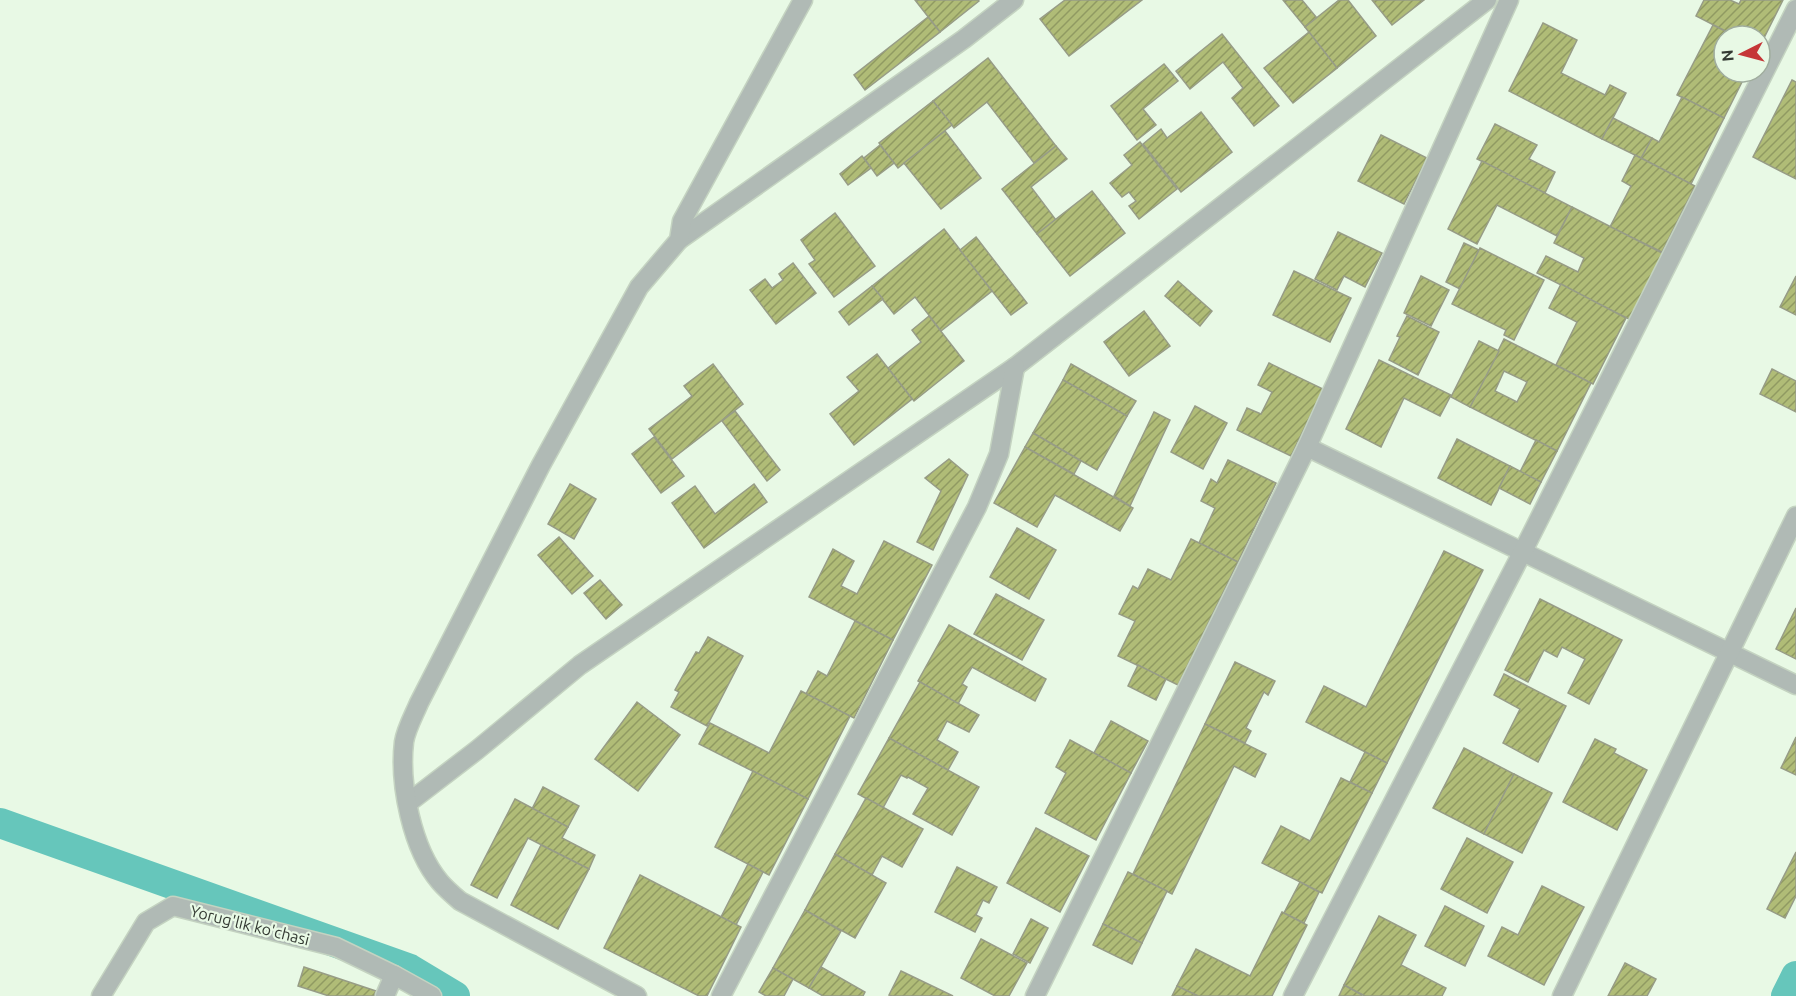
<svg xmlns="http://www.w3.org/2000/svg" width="1796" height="996" font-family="Ubuntu,sans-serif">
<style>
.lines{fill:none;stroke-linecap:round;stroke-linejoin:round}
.canal{stroke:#66c6bb;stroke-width:30}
.building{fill:url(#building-hatch);stroke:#979c86;stroke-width:1.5;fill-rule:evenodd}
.minor-casing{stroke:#c4d3c1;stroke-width:21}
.minor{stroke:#b0bab5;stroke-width:18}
.labels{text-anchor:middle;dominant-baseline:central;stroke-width:4.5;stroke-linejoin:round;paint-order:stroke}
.street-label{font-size:16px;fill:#343a33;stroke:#e8f9e5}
</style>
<defs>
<pattern id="building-hatch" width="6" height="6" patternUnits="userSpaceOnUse" patternTransform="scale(1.5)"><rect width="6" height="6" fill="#b0bc77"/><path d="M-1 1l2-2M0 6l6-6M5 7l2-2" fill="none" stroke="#909a62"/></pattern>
</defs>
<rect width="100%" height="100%" fill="#e8f9e5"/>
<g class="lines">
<g class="canal">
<path d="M0,823L410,969L455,996"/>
<path d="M1786,996L1796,976"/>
</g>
</g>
<g class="building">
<path d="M915,0H978L979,1L940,32Z"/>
<path d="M1065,0H1142L1069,56L1040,19Z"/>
<path d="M1283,0H1302L1317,18L1305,27Z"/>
<path d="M1339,0H1348L1376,36L1337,68L1305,27Z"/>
<path d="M1372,0H1424L1392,25Z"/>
<path d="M1704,0H1730L1739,4L1741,0H1783L1760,46V36H1735L1696,16Z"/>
<path d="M928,17L940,32L865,90L854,75Z"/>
<path d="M1543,23L1577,40L1561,73L1605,95L1610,85L1626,93L1602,139L1509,91Z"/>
<path d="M1713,25L1735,36H1724V72H1747L1724,118L1677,95Z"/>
<path d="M1309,32L1337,68L1293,103L1264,68Z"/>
<path d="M1222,34L1279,106L1254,126L1232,98L1243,88L1223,62L1190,89L1176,71Z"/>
<path d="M988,58L1056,146L1034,163L987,102L954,128L933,101Z"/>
<path d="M1164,64L1178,81L1143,109L1156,125L1137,140L1111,106Z"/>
<path d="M1792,80L1796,82V179L1753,157Z"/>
<path d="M1682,97L1724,118L1691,184L1641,158L1652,138L1659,142Z"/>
<path d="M933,101L952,125L898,168L879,143Z"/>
<path d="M1201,112L1232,152L1181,192L1143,144L1161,129L1167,138Z"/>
<path d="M1613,118L1652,138L1641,158L1602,139Z"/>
<path d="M1495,124L1537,145L1529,159L1555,172L1545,193L1477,159Z"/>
<path d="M945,131L981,178L941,209L904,163Z"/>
<path d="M1381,135L1427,158L1404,204L1358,181Z"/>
<path d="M1140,142L1177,189L1139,219L1129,206L1136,201L1129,192L1122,197L1110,183L1132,165L1124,155Z"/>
<path d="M880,145L894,163L877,176L864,158Z"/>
<path d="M1056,146L1067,159L1031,187L1056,220L1037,234L1002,189Z"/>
<path d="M1635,155L1695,186L1662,252L1610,227L1631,186L1622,181Z"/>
<path d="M862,156L871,168L848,185L840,174Z"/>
<path d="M1482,161L1572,207L1557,236L1497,205L1477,244L1448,229Z"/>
<path d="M1092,191L1125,233L1070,276L1037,234Z"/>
<path d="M1572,207L1666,255L1633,321L1537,273L1546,256L1578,272L1584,258L1554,243Z"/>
<path d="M835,213L875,266L834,297L809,264L815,260L801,240Z"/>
<path d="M944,229L992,291L941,331L915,297L894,314L872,286Z"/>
<path d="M1338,232L1382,253L1365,287L1344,276L1337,290L1315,279Z"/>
<path d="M976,237L1027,303L1011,315L960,250Z"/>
<path d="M1464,243L1479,250L1460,289L1446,282Z"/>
<path d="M1480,248L1544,280L1514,340L1504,335L1506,330L1452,304Z"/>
<path d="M793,263L816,293L776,324L750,290L765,279L772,288L783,280L779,274Z"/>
<path d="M1294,271L1351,298L1330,342L1273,315Z"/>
<path d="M1421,276L1449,290L1431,326L1404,313Z"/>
<path d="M1796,276V315L1780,307Z"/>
<path d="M1178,281L1212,311L1200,326L1165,296Z"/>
<path d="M1561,284L1626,318L1593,384L1556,365L1577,322L1549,308Z"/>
<path d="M872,286L883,299L849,325L839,312Z"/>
<path d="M1144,311L1170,346L1129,376L1104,342Z"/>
<path d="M929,316L964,361L914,401L888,368L921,342L912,330Z"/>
<path d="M1407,316L1439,332L1418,375L1389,360L1400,337L1397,336Z"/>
<path d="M1504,339L1591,383L1557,451L1470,407ZM1504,371L1527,382L1517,402L1495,391Z"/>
<path d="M1479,341L1499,351L1470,407L1451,397Z"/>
<path d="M877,354L912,399L854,445L830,414L859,391L847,377Z"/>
<path d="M1379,360L1451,395L1440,416L1404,398L1381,447L1346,429Z"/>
<path d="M1269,363L1323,389L1291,456L1237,430L1247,408L1261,414L1272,392L1258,385Z"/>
<path d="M713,364L743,404L672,459L649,429L692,396L684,386Z"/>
<path d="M1071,364L1136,401L1127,416L1063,380Z"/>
<path d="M1772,369L1796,381V412L1760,394Z"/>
<path d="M1063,380L1127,416L1097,470L1033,433Z"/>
<path d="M1195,406L1227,423L1203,469L1171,452Z"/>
<path d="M735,411L780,470L767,481L722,421Z"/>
<path d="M1154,412L1170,420L1130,506L1114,496Z"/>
<path d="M1033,433L1081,461L1074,474L1025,447Z"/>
<path d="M654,437L684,476L661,493L632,454Z"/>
<path d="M1457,439L1510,466L1491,505L1438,478Z"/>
<path d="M1536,440L1557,451L1541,482L1520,472Z"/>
<path d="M1025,447L1133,508L1120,531L1055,495L1037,527L994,503Z"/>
<path d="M949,459L968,475L933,550L917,542L941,491L925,478Z"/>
<path d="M1228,460L1276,483L1238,562L1199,543L1215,508L1201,501L1211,479L1217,483Z"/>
<path d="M1510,466L1541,482L1530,504L1499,488Z"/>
<path d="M570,484L596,499L574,539L548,524Z"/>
<path d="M754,484L767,502L704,548L672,503L695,486L715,514Z"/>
<path d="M1017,528L1056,550L1029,599L990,577Z"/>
<path d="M559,537L593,576L572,594L538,555Z"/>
<path d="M1191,539L1238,562L1178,685L1118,656L1135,621L1119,614L1133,586L1138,589L1148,569L1171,580Z"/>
<path d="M884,541L932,565L893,640L809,597L833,549L854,561L841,586L857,594Z"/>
<path d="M1444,551L1483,570L1387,763L1306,722L1324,686L1366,707Z"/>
<path d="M600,580L622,605L606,619L584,593Z"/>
<path d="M996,594L1044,620L1022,660L974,634Z"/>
<path d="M1540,599L1622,640L1589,704L1568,693L1585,659L1562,647L1557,657L1544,650L1528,682L1505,670Z"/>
<path d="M1796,608V659L1776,649Z"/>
<path d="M855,621L893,640L854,718L806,694L818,671L827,676Z"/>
<path d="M949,625L1046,679L1035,701L972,667L962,684L967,687L958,704L918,681Z"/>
<path d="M708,637L743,656L707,726L671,707L679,692L675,690L696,652L699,653Z"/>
<path d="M1235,662L1275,681L1268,695L1264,692L1246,728L1251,731L1245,743L1205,724Z"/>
<path d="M1138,665L1166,679L1156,700L1128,686Z"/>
<path d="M1504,674L1566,706L1538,762L1503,743L1520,709L1494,695Z"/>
<path d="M920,682L979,715L969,732L947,721L937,740L958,752L948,770L889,738Z"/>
<path d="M801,691L850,716L808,799L699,744L710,723L769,753Z"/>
<path d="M637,702L680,735L638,791L595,759Z"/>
<path d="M1111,721L1148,741L1131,773L1094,753Z"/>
<path d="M1205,724L1266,754L1255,777L1234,766L1172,894L1133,874Z"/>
<path d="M1796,737V775L1781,768Z"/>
<path d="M889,738L979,787L952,835L913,814L928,788L908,777L907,778L901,775L883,808L858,794Z"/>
<path d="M1595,739L1616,749L1614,753L1647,770L1617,830L1563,802Z"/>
<path d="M1070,740L1131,773L1096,840L1045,813L1066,773L1056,767Z"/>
<path d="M1464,748L1514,774L1484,834L1433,808Z"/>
<path d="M1365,752L1387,763L1372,793L1350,782Z"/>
<path d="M753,771L808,799L769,875L715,847Z"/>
<path d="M1514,774L1552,793L1522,853L1484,834Z"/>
<path d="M1341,778L1372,793L1322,893L1262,863L1281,826L1310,841Z"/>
<path d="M543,787L579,806L568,827L532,809Z"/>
<path d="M866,798L923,829L902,867L882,856L872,875L835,854Z"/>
<path d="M515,799L568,827L562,838L595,855L589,869L528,838L497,898L471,885Z"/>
<path d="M1036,828L1089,856L1060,912L1007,883Z"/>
<path d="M1467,838L1513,862L1487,913L1441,889Z"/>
<path d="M541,845L589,869L558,929L511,905Z"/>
<path d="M1796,852V896L1785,918L1767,909Z"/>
<path d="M835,854L886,883L855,938L805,910Z"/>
<path d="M748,864L763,872L736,925L721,917Z"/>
<path d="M957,867L997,887L989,903L983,900L976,915L982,918L975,932L935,912Z"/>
<path d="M1128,872L1167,891L1142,943L1103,924Z"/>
<path d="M640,875L741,927L707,996H699L604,948Z"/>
<path d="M1300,882L1319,892L1304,923L1284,913Z"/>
<path d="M1542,886L1584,907L1544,985L1488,956L1502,927L1518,935Z"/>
<path d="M1445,906L1484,926L1465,966L1425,946Z"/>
<path d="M805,910L841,931L809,988L773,968Z"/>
<path d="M1282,912L1307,925L1272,996H1198L1177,986L1196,949L1250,976Z"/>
<path d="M1379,916L1416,935L1401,965L1446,988L1442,996H1365L1344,985Z"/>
<path d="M1031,919L1048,928L1030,963L1013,954Z"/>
<path d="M1103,924L1142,943L1132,964L1093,945Z"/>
<path d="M981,939L1027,963L1009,996H995L961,978Z"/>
<path d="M1625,963L1656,979L1647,996H1608Z"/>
<path d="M304,967L376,991L374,996H329L298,986Z"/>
<path d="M821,967L865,992L863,996H823L809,988Z"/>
<path d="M773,968L793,979L784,996H766L759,992Z"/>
<path d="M901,971L953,996H892L889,995Z"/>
<path d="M1344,985L1362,995V996H1339Z"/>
<path d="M1177,986L1198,996H1172Z"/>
</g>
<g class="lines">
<defs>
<g id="minor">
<path d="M679,240L964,39L1014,0"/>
<path d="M1307,447L1796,685"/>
<path d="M408,803L477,750L580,665L1015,367L1487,0"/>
<path d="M101,996L146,922L173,906L336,947L394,975L432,996"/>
<path d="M385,996L394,975"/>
<path d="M637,996L460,901C453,895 446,889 440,882C412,849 399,784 404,742C406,729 414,715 419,703L541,465L639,287L679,240L682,221L803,0"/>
<path d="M721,996L977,507L999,454L1015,367"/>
<path d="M1035,996L1307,447L1509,0"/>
<path d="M1293,996L1522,553L1796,9"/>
<path d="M1562,996L1796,516"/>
</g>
</defs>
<use href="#minor" class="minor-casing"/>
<use href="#minor" class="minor"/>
</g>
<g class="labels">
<g class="street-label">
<text transform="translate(250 925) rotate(14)">Yorug'lik ko'chasi</text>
</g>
</g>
<g transform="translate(1742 54) rotate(264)"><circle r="28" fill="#e8f9e5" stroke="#a0ad9e" stroke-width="1.5"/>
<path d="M0-4.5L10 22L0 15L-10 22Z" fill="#c53637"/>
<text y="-9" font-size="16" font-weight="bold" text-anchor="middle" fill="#343a33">N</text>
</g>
</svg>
